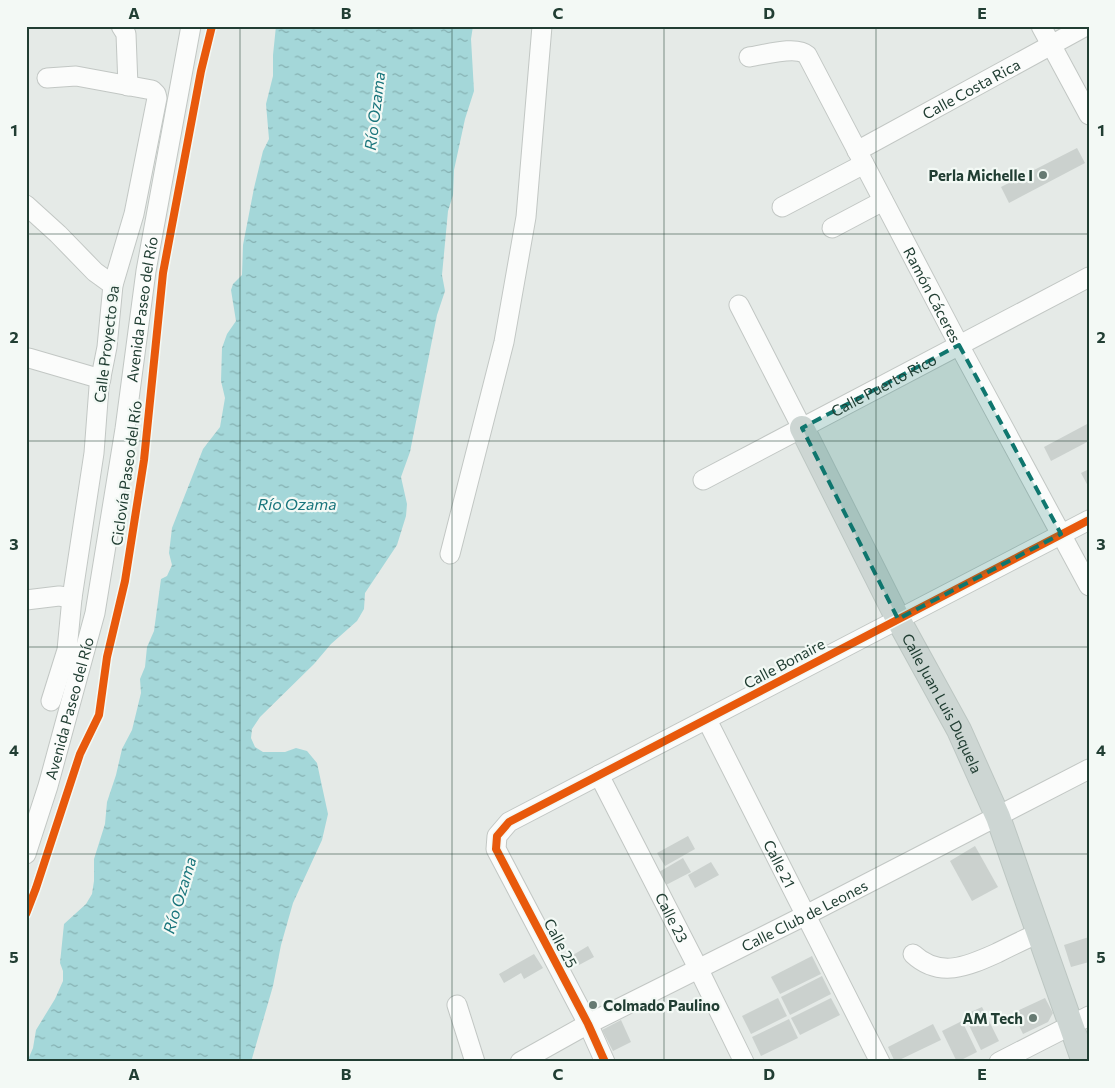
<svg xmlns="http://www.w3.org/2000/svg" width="1115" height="1088" font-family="Commissioner,sans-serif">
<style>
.water{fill:url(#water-ripples)}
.building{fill:#cbd1ce}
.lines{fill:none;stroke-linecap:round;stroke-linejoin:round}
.minor-casing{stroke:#c2c7c4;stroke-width:21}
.major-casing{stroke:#bcc6c2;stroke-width:26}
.minor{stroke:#fbfcfb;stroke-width:19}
.major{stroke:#cdd6d3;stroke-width:24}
.cycleway-casing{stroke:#f3f9f5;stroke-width:11}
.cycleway{stroke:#e8590c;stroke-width:8}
.marked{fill:#0f766e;fill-opacity:0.2;stroke:#0f766e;stroke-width:4;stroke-dasharray:10 6;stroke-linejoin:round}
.grid{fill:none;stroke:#213e33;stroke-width:1;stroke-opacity:0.55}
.poi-dot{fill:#667a72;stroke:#f3f9f5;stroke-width:2}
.labels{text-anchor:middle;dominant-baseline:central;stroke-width:4.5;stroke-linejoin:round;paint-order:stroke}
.street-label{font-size:15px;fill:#213e33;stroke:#f3f9f5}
.poi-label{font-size:15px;font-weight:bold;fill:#213e33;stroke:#f3f9f5;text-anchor:end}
.water-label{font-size:16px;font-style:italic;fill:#19757c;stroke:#f3f9f5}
.neatline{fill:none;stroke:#213e33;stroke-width:2}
.grid-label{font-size:16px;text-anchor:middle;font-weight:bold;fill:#213e33}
</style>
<defs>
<pattern id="water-ripples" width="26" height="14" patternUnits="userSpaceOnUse" patternTransform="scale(1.25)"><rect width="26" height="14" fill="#a4d7d9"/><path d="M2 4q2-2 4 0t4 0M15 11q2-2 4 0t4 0" fill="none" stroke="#85b0b1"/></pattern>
</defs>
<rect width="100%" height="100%" fill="#e5eae7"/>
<path class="water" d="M276,26H473L471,39L474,91L465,119L454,170L453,195L448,211L442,275L445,291L437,315L410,452L401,477L407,504L406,516L397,545L365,593L364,609L357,621L331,644L314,664L260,717L252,729L251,738L255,747L263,752H285L296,748L307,751L317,763L328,814L322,840L293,903L281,945L273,986L251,1062H27L33,1048L36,1030L55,999L63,981V971L60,963L64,924L86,904L92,894L94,881V859L105,824L107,802L116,775L122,749L132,730L141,693L140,679L145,667L147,647L154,631L161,579L167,576L172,565L169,553L172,528L203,449L220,427L225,398L221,381L222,348L227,334L236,321L231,290L233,284L242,275L243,245L254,188L263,151L269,139L266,104L273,76V55Z"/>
<g class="building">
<path d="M1077,148L1085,163L1009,203L1001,187Z"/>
<path d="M1089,423V441L1051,461L1044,447Z"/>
<path d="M1089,469V488L1081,473Z"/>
<path d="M688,836L695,849L665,866L657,853Z"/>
<path d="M975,846L998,887L972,901L950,861Z"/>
<path d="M683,858L691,872L666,885L659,872Z"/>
<path d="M711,862L719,875L695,888L688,875Z"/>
<path d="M1089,937V962L1071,967L1064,945Z"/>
<path d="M588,946L594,957L579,965L573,955Z"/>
<path d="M534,954L543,968L524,979L521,973L504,983L499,974Z"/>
<path d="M812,956L821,974L780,994L771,977Z"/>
<path d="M822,976L831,994L790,1015L781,997Z"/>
<path d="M778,998L787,1016L751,1034L742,1016Z"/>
<path d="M831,998L840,1015L800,1035L791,1018Z"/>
<path d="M1045,998L1053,1013L1048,1022L1023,1034L1013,1013Z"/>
<path d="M982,1007L999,1041L981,1050L964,1015Z"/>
<path d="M789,1019L798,1038L761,1056L752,1037Z"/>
<path d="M621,1020L631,1042L613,1051L602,1030Z"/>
<path d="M962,1021L977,1052L957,1062L942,1031Z"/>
<path d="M933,1024L941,1040L895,1062L888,1047Z"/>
</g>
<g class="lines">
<defs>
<g id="minor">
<path d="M121,26L126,34L128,86"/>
<path d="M1041,26L1089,115"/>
<path id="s1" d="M749,57C764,55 796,45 807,55L959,345L1089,586"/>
<path d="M47,78L76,76L152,90L156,94L157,98L134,214L113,285L107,347L99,387L94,453L72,598L67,650L51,701"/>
<path id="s2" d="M857,151L1086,26"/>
<path d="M26,205L58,234L95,272L113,285"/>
<path d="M782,207L864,164"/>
<path d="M832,228L883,201"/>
<path d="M739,305L802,428"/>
<path d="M29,358L101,379"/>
<path id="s3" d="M703,480L1089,277"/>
<path d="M450,554L504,342L526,217L542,26"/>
<path d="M26,600L59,596L72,598"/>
<path id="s4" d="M707,720L880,1062"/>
<path id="s5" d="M599,775L698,968L744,1062"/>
<path id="s6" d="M26,854L48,786L95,613L125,429L146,271L191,26"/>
<path d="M913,954C940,979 968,966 997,953C1011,946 1025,939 1039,933"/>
<path d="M457,1005L475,1062"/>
<path id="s7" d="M520,1062L588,1024L806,915L1089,769"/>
<path d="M605,1062L588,1024L496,849L497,836L509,822L1089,520"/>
<path d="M999,1062L1089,1016"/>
</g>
<g id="major">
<path id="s8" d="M802,428L898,619L959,730L998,817L1084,1062"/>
</g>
</defs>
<use href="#minor" class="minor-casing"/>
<use href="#major" class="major-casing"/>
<use href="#minor" class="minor"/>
<use href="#major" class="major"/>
<defs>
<g id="cycleway">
<path d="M26,914L36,888L80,754L99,715L107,657L125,581L144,460L163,273L201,71L212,26"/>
<path d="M605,1062L588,1024L496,849L497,836L509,822L1089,520"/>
</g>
</defs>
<use href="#cycleway" class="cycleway-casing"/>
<use href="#cycleway" class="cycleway"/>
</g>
<path class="marked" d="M959,345L1061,534L898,619L802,428Z"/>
<path class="grid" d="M240,26V1062M452,26V1062M664,26V1062M876,26V1062M26,234H1089M26,441H1089M26,647H1089M26,854H1089"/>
<g class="poi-dot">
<circle cx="1043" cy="175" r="5"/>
<circle cx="593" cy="1005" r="5"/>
<circle cx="1033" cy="1018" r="5"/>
</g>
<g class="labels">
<g class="street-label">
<text stroke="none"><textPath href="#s2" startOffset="130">Calle Costa Rica</textPath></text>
<text stroke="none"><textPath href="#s1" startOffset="330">Ramón Cáceres</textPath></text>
<text stroke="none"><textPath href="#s6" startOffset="558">Avenida Paseo del Río</textPath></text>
<text transform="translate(106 344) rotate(-83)">Calle Proyecto 9a</text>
<text stroke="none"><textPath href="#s3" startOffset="204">Calle Puerto Rico</textPath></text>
<text transform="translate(126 473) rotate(-82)">Ciclovía Paseo del Río</text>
<text transform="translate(784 663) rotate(-28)">Calle Bonaire</text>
<text stroke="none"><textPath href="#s8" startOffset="309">Calle Juan Luis Duquela</textPath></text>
<text stroke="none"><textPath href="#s6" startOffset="152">Avenida Paseo del Río</textPath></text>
<text stroke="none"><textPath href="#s4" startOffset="161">Calle 21</textPath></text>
<text stroke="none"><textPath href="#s7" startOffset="320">Calle Club de Leones</textPath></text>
<text stroke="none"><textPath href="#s5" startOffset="160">Calle 23</textPath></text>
<text transform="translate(561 943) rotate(62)">Calle 25</text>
</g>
<g class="poi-label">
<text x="1033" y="175">Perla Michelle I</text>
<text x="603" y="1005" text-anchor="start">Colmado Paulino</text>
<text x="1023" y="1018">AM Tech</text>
</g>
<g class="water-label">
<text transform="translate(374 111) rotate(-83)">Río Ozama</text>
<text x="297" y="503">Río Ozama</text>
<text transform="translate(179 895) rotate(-73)">Río Ozama</text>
</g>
</g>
<rect width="1115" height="1088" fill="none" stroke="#f3f9f5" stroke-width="55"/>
<rect x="28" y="28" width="1060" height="1032" class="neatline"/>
<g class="grid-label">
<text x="134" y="19">A</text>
<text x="346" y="19">B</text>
<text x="558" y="19">C</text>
<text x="769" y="19">D</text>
<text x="982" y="19">E</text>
<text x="14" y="136">1</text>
<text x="1101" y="136">1</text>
<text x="14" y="343">2</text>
<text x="1101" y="343">2</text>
<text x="14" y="550">3</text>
<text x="1101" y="550">3</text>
<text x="14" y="756">4</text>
<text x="1101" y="756">4</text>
<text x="14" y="963">5</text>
<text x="1101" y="963">5</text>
<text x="134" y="1080">A</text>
<text x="346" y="1080">B</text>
<text x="558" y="1080">C</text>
<text x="769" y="1080">D</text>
<text x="982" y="1080">E</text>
</g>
</svg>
